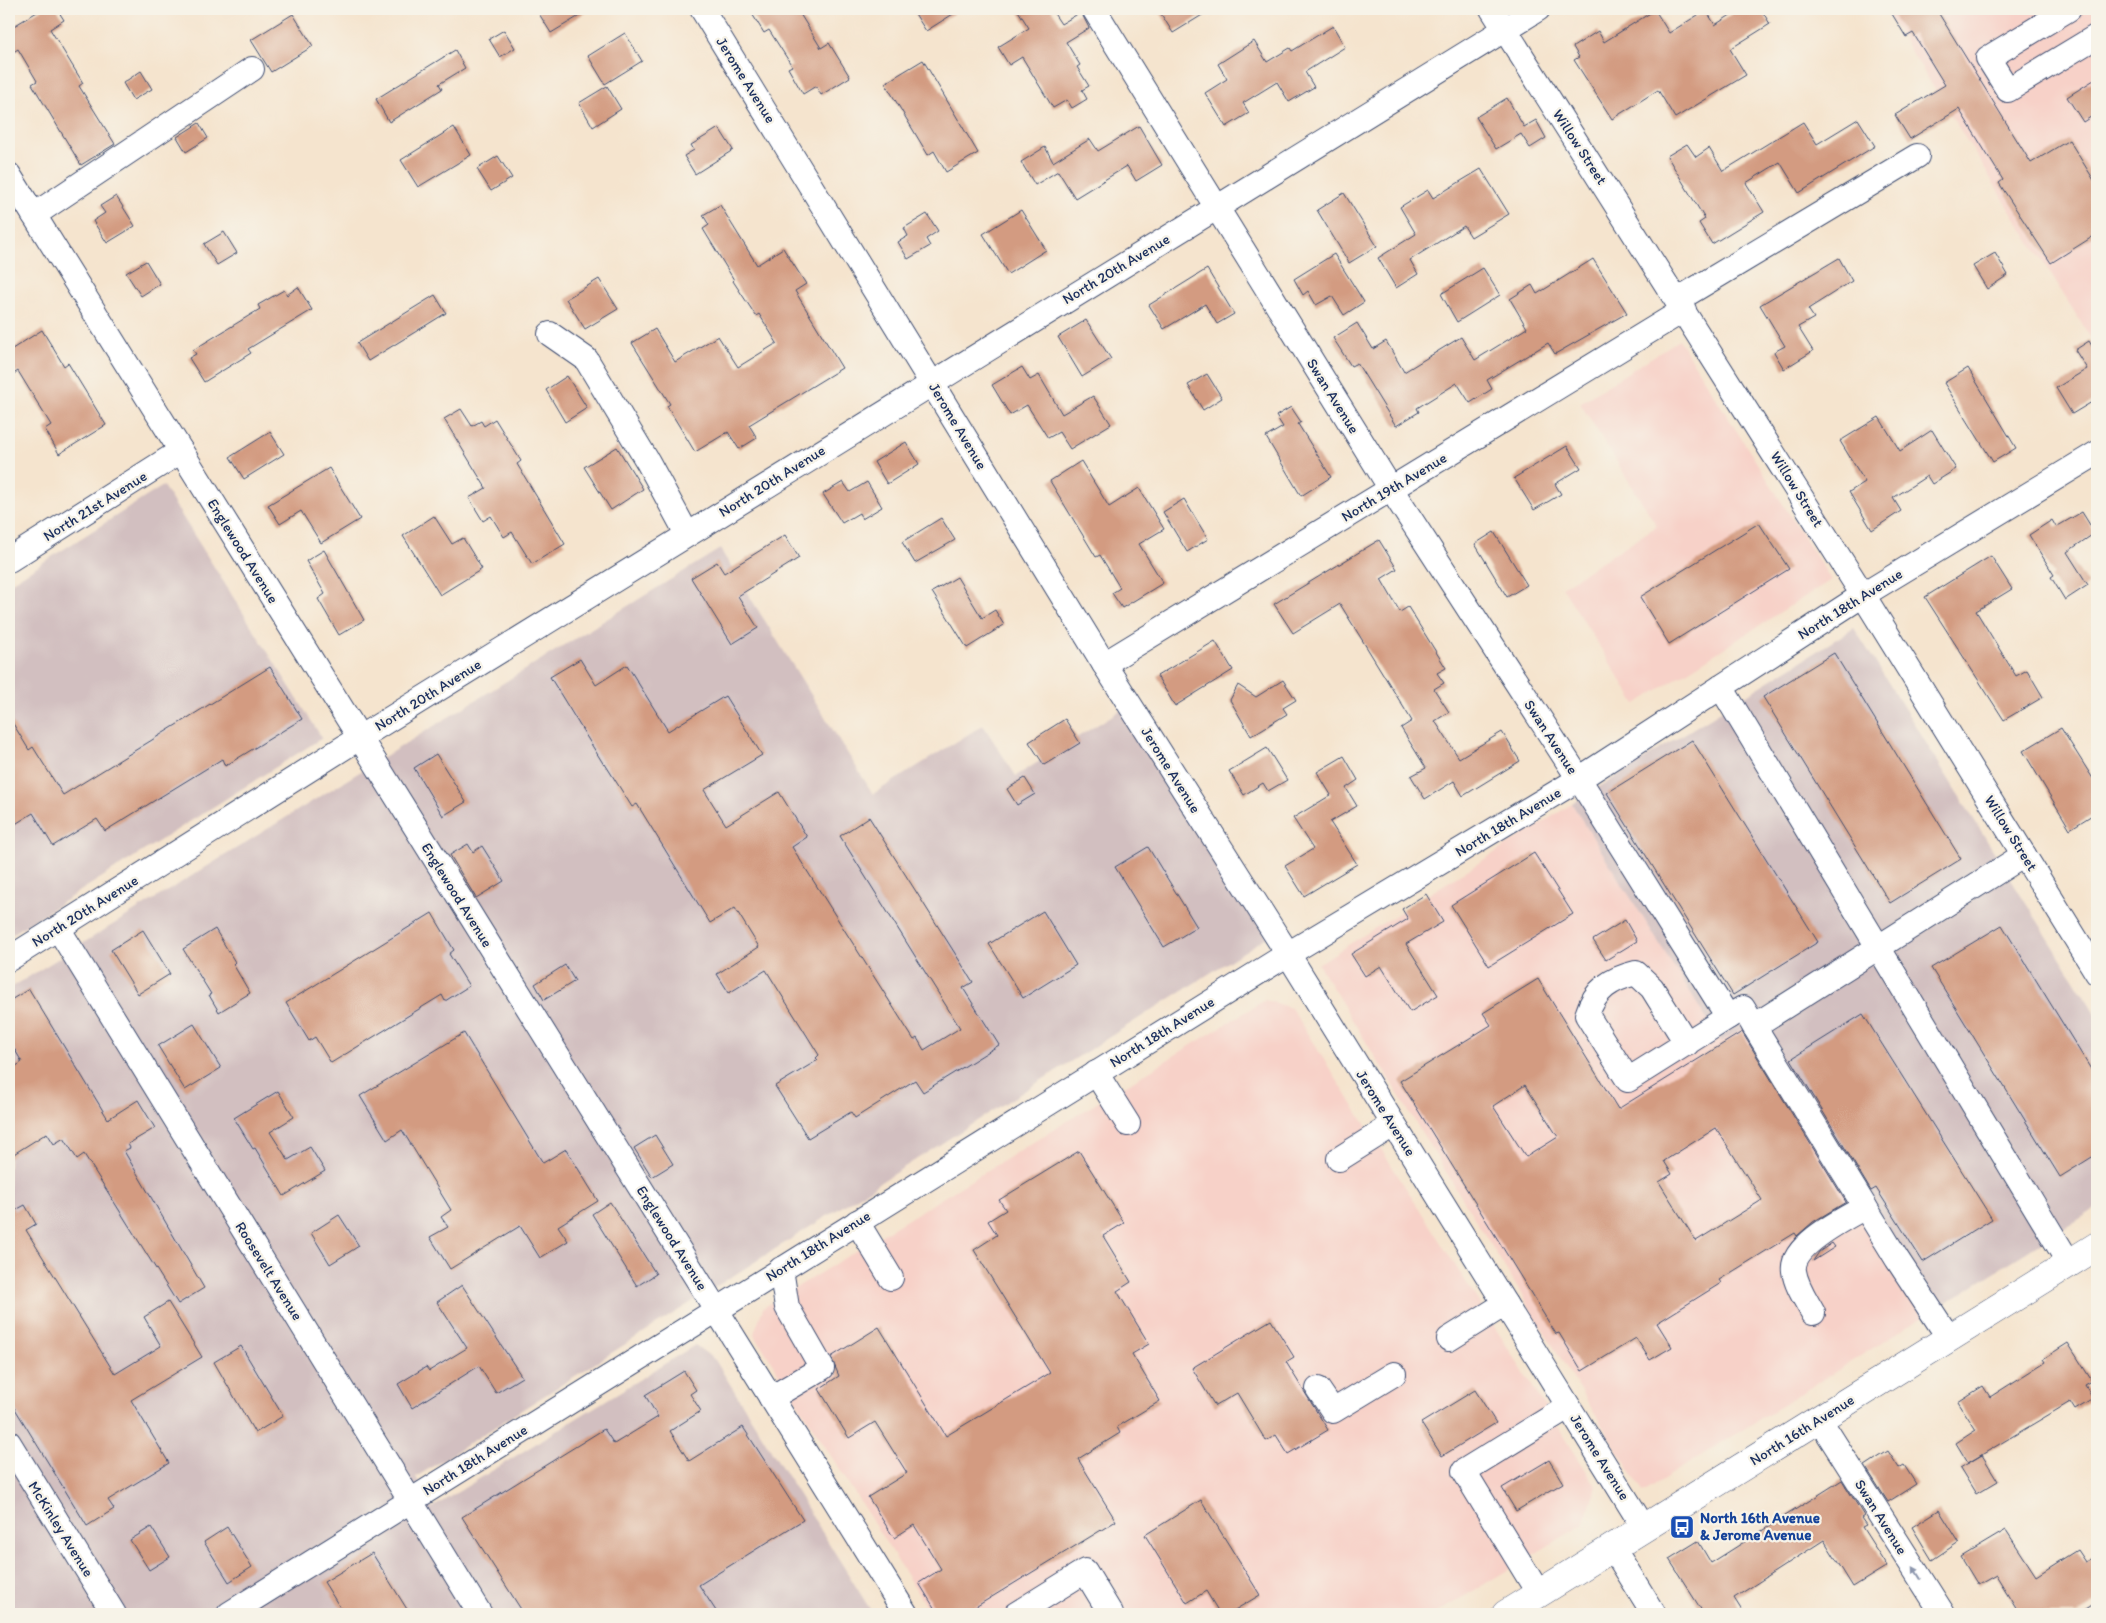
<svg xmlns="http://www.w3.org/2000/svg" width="2106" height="1623" font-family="Itim,sans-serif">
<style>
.built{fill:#f7d1c8}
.industrial{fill:#d2bfc0}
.building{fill:#d39b81;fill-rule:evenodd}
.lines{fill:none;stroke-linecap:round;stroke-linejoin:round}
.minor-casing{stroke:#3c4a6f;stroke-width:26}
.major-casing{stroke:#3c4a6f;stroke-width:29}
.minor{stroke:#fff;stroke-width:24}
.major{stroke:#fff;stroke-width:28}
.oneway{fill:#8d97ae}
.labels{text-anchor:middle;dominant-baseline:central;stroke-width:4.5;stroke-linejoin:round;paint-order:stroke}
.street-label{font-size:15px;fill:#1b2f5e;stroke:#f7f3e8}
.transit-label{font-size:15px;font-weight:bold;fill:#164399;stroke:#f7f3e8;text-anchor:start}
</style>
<rect width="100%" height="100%" fill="#f7f3e8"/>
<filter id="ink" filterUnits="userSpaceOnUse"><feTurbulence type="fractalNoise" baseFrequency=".02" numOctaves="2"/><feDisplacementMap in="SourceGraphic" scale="10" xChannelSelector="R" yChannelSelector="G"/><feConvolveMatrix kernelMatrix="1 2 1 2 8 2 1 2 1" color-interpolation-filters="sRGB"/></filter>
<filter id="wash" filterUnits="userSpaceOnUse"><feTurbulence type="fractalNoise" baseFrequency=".0096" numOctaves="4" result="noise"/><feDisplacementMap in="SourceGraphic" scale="20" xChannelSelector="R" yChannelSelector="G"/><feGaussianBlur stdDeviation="1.12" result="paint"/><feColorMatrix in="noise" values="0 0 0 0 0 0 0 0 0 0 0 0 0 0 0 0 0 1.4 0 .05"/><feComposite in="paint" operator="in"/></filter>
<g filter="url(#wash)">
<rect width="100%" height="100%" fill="#f5e4ce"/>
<g class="built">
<path d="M2097,9V348L1885,10Z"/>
<path d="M1679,340L1831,580L1636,704L1562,587L1657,526L1580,403Z"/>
<path d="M1572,804L1721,1041L1743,1028L1924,1316L1643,1492L1318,964Z"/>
<path d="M1265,1000L1291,1008L1596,1486L1584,1524L1435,1614H931L754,1334L763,1308Z"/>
</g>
<g class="industrial">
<path d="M163,486L322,738L9,936V584Z"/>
<path d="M720,549L873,794L983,725L1016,776L1124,708L1267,937L416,1477L432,1508L695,1345L715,1360L873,1614H18L9,1611V989Z"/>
<path d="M1854,628L2097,1016V1208L1924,1316L1743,1028L1721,1042L1572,804Z"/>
</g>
<g id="blocks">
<g class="building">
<path d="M42,9H57L64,20L50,29L83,83L79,86L115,144L81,165L32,84L37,81L18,49L9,55V29Z"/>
<path d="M536,9H591L551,33Z"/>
<path d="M749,9H797L821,48L829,43L850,77L821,95L816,86L803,94L788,68L792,66L769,30L764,33Z"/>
<path d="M912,9H961L926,31Z"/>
<path d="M1017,9H1051L1061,24L1081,12L1089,28L1066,42L1080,65L1077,67L1089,86L1082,90L1087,99L1072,108L1067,100L1053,108L1022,57L1009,65L998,47L1029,28Z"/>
<path d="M1158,9H1212L1173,33Z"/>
<path d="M1740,9H1761L1770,24L1730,49L1746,75L1675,118L1658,90L1612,119L1574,60L1579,57L1573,47L1598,31L1604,42L1655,10L1669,33L1706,10L1715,25Z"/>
<path d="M1889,9H1936L2031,163L2069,140L2097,185V234L2051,263L1999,183L2003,180L1959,109L1910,139L1895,115L1945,85L1913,33L1906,37Z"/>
<path d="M293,14L313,46L271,72L251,40Z"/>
<path d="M1333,26L1345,47L1305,72L1314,87L1289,102L1277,82L1243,103L1249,113L1226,127L1205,93L1227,79L1218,64L1254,41L1267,62L1290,48L1292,51Z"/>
<path d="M504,30L515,48L500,57L489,39Z"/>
<path d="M625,33L642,61L605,84L588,56Z"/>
<path d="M455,50L465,68L439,84L442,89L389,122L376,99Z"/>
<path d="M923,60L978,153L946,172L934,151L928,155L885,83Z"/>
<path d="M141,71L152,89L133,100L123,83Z"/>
<path d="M2097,78V113L2083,122L2067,97Z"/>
<path d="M607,86L621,109L593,127L579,103Z"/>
<path d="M1507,98L1524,127L1536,120L1546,138L1530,148L1521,134L1496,149L1476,117Z"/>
<path d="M1858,119L1875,146L1799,193L1780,162L1746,183L1764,212L1712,244L1699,223L1705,219L1667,156L1687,144L1696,157L1709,148L1723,171L1803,122L1817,144Z"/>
<path d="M199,123L208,138L186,152L177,137Z"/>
<path d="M1139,126L1162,165L1136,181L1127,166L1075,198L1058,171L1035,185L1021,162L1045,147L1053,162L1090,139L1098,151Z"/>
<path d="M454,127L471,155L418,187L401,160Z"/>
<path d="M719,128L733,150L695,174L684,156L694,150L691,145Z"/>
<path d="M498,156L512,178L491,191L477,169Z"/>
<path d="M1481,169L1509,214L1471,237L1464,226L1410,260L1418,274L1396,288L1378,258L1416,234L1400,207L1428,190L1433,198Z"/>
<path d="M1344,193L1377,246L1349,263L1317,210Z"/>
<path d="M116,196L135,226L107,243L93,221L105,213L100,206Z"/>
<path d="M720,205L757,265L783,248L806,284L795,291L842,368L749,425L757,438L739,449L728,432L695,452L667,406L670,404L632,343L655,329L675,362L718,336L738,367L777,343L759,314L756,316L733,281L734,280L703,229L709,225L703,215Z"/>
<path d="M1021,210L1046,250L1008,274L983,234Z"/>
<path d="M927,214L938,231L926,239L930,246L908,259L898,242L908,236L904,228Z"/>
<path d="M224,232L237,253L217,265L204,244Z"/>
<path d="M1995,253L2008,275L1987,289L1973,266Z"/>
<path d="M1334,254L1364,302L1344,315L1332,296L1316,305L1308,291L1303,295L1294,279Z"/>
<path d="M1839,258L1852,281L1808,309L1814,318L1798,327L1813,351L1784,369L1774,352L1785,346L1760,305Z"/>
<path d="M1593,259L1627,313L1555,354L1548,343L1487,380L1492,389L1470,403L1457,383L1417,408L1419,412L1396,426L1357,363L1351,366L1333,338L1357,323L1373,349L1386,341L1404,372L1461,337L1475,360L1527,328L1510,299L1532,285L1537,294Z"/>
<path d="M146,261L160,284L141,296L126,273Z"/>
<path d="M1483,268L1500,295L1457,322L1441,294Z"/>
<path d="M1207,269L1234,314L1217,324L1205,304L1164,329L1149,305Z"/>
<path d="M599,279L618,309L585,329L566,299Z"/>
<path d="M298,287L312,310L248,349L251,353L204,382L189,358L196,354L193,350L260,309L258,305L284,290L287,295Z"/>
<path d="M435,295L446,313L368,361L357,343Z"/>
<path d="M1086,320L1111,359L1082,377L1058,337Z"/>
<path d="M42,330L64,366L68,363L106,425L59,454L45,429L51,425L18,371L9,377V351Z"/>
<path d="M2089,341L2097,354V399L2072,414L2056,388L2087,369L2075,350Z"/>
<path d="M1022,367L1030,380L1039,375L1062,414L1093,396L1111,424L1070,449L1059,432L1048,438L1027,405L1010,415L992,385Z"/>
<path d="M1968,368L2016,448L1993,462L1944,383Z"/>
<path d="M1207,374L1222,398L1203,410L1188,385Z"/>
<path d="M567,376L587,408L565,422L546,390Z"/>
<path d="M1291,407L1301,422L1298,424L1331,477L1301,496L1266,437L1283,427L1276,416Z"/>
<path d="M461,409L472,426L481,421L484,426L495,419L521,461L517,464L565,544L532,564L512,532L504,537L491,516L483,521L469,498L486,488L444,419Z"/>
<path d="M1879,417L1900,451L1932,430L1956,469L1932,484L1927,476L1893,498L1901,511L1872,530L1849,492L1865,482L1840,441Z"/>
<path d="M270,432L284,454L244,479L230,457Z"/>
<path d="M906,442L919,464L887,484L874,462Z"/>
<path d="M1567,446L1581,468L1555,484L1561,494L1534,510L1514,478Z"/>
<path d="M617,447L643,489L611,510L584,467Z"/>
<path d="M1081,461L1109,507L1139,488L1164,529L1139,544L1163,583L1122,608L1112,593L1120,588L1100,555L1096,557L1050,481Z"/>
<path d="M329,468L360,519L321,543L301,511L280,524L268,505Z"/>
<path d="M843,482L850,492L867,482L882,507L862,519L859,513L842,523L823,494Z"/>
<path d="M1184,499L1208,539L1187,552L1163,512Z"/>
<path d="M2082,512L2095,533L2067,552L2088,585L2065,600L2051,577L2054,575L2029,535L2052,520L2056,527Z"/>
<path d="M434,516L452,544L463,538L482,569L440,595L403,536Z"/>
<path d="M941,518L955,540L915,563L902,542Z"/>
<path d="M1759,523L1789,569L1669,644L1640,597Z"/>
<path d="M1494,532L1527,585L1507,597L1475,544Z"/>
<path d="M785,535L799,558L738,596L758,628L732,644L691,578L717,562L724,573Z"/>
<path d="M1379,540L1397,569L1381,579L1400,612L1408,607L1446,668L1437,673L1444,683L1434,689L1449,712L1435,721L1459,758L1502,732L1520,761L1463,796L1454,781L1425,799L1411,776L1426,768L1401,728L1412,721L1340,604L1293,633L1274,604Z"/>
<path d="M324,550L364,620L339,635L318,599L325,594L306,561Z"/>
<path d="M1991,556L2012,589L1976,611L2016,676L2027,670L2043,697L2004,720L1925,597Z"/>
<path d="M957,577L982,618L995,610L1004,625L967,648L932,592Z"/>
<path d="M1215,641L1233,670L1175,706L1157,676Z"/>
<path d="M1834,653L1961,859L1890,903L1763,697Z"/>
<path d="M580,659L596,685L627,665L668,731L725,696L762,755L704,790L726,825L779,792L807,837L792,847L914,1040L917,1038L924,1050L960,1028L840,836L869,817L973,982L963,988L999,1045L923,1092L915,1080L855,1118L851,1112L808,1138L775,1086L818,1060L816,1058L819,1055L766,970L729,993L717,974L759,947L735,908L710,923L637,804L632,807L605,764L604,765L550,677Z"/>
<path d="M270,667L302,719L225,766L222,759L105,831L97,819L53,846L33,813L9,828V717L29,750L33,747L63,795Z"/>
<path d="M1283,680L1296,700L1283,708L1287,714L1251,736L1230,700L1238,685L1256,697Z"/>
<path d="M1065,719L1080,743L1044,765L1029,742Z"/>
<path d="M2061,728L2097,785V812L2070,829L2023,751Z"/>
<path d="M1692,740L1818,942L1733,995L1607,793Z"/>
<path d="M1267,748L1287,780L1268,791L1263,783L1244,795L1229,771Z"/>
<path d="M436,754L466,802L443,816L414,768Z"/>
<path d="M1344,756L1358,780L1346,788L1357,806L1330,822L1357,864L1304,896L1285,866L1313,849L1293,818L1331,795L1317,772Z"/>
<path d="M1025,778L1035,794L1017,805L1007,789Z"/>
<path d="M468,844L473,852L482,846L504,881L476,898L450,855Z"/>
<path d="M1148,847L1197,927L1164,947L1115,867Z"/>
<path d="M1534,853L1573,914L1489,966L1451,905Z"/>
<path d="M1426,894L1443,922L1406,944L1438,995L1410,1012L1381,966L1365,976L1351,954L1408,919L1402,909Z"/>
<path d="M1043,911L1076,965L1023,998L989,944Z"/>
<path d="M432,913L454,950L449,954L469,986L445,1001L442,995L331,1063L315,1037L309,1041L286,1003Z"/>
<path d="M1625,920L1637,941L1606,960L1593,940Z"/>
<path d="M2002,925L2097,1079V1154L2060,1177L1931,968Z"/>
<path d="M215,929L235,962L233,964L250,993L219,1012L209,995L211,994L183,949Z"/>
<path d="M143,930L170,974L138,994L111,950Z"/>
<path d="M565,965L575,981L544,1000L535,984Z"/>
<path d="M1538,979L1618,1109L1742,1032L1846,1202L1813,1222L1797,1236L1795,1233L1719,1280L1721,1283L1657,1323L1672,1347L1650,1360L1636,1338L1582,1371L1559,1333L1556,1334L1400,1081L1491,1025L1483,1013ZM1525,1085L1558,1137L1526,1157L1493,1106ZM1716,1128L1762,1200L1696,1241L1659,1182L1672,1174L1664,1161Z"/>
<path d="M29,989L108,1119L138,1100L155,1128L128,1144L130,1148L124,1151L204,1288L178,1304L84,1154L77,1159L64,1138L54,1144L47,1133L9,1157V1071L22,1062L9,1040V1001Z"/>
<path d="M1863,1014L1992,1219L1923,1262L1876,1188L1871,1191L1791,1059Z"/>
<path d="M194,1024L221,1068L185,1090L158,1046Z"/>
<path d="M464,1033L543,1163L566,1149L598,1201L558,1226L568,1241L540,1258L520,1226L450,1269L430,1237L448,1227L441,1217L451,1210L402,1130L387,1140L360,1096Z"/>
<path d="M278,1091L294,1117L270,1132L288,1160L310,1147L325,1171L284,1196L255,1148L253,1149L234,1118Z"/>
<path d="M655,1135L673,1164L652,1177L634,1148Z"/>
<path d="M1079,1151L1124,1223L1103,1236L1131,1282L1117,1291L1149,1344L1132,1354L1160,1401L1117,1427L1120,1433L1078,1459L1116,1521L964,1614H938L919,1583L941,1569L914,1525L894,1538L868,1497L907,1473L875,1422L849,1438L819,1389L839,1376L831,1357L879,1327L946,1436L1050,1373L974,1250L997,1235L988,1221L1006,1210L999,1200Z"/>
<path d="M9,1202L14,1211L25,1205L36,1224L26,1230L115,1374L161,1346L144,1317L168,1302L202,1357L131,1400L169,1463L108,1500L114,1509L87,1526L9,1399Z"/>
<path d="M610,1202L656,1274L637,1286L592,1214Z"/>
<path d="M339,1215L359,1246L330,1264L311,1233Z"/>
<path d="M1832,1243L1835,1247L1813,1261L1819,1252Z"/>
<path d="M462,1285L522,1377L496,1393L479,1366L412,1408L398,1384L426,1367L429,1371L467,1348L437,1302Z"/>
<path d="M1271,1320L1294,1357L1286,1362L1328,1430L1288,1454L1276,1435L1266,1441L1237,1393L1215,1406L1192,1368Z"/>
<path d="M2068,1343L2092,1381L2085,1385L2093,1399L2075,1410L2070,1402L1968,1463L1956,1443L1976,1430L1958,1402L1983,1386L1990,1397L2045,1362L2043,1359Z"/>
<path d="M241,1346L283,1416L255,1433L214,1362Z"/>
<path d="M684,1371L696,1390L690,1394L701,1411L670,1431L689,1461L743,1427L803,1520L699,1585L718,1614H524L462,1517L604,1429L614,1444L658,1417L645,1395Z"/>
<path d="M1475,1390L1496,1423L1442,1456L1421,1423Z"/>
<path d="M1888,1451L1899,1468L1904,1465L1916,1484L1888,1502L1865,1466Z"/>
<path d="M1982,1455L1998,1481L1976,1494L1960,1468Z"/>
<path d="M1549,1460L1563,1483L1516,1511L1502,1488Z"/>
<path d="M1842,1480L1864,1516L1861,1518L1866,1525L1862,1527L1887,1566L1853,1587L1824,1540L1734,1598L1744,1614H1704L1669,1559L1698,1541L1711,1563Z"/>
<path d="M1201,1500L1260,1595L1228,1614H1220L1206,1591L1187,1603L1145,1535Z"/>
<path d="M1939,1510L1959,1542L1932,1560L1912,1527Z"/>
<path d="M151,1527L170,1557L149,1570L130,1540Z"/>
<path d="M227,1527L252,1567L229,1582L204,1542Z"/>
<path d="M2006,1530L2036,1576L2077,1550L2085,1562L2097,1555V1602L2078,1614H2020L1996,1575L1978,1585L1961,1557Z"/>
<path d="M372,1553L410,1614H344L324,1582Z"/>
</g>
</g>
</g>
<g filter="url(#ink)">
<use href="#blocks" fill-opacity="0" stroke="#3c4a6f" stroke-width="1"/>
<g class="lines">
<defs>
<g id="minor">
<path d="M702,9L1104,664L1288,954L1644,1528"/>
<path d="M1094,9L1391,489L1579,779L1728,1017L1743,1008L1897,1259L1949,1338"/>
<path d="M1492,9L1863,595L2097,973"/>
<path d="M2069,9L1988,58L2008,90L2097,36"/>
<path d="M9,175L906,1614"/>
<path d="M34,215L252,69"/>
<path d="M1677,300L1917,156"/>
<path d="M550,334L586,359L648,462L687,534"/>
<path d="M9,560L181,451"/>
<path d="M1104,664L1684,310"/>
<path d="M1721,687L2069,1263"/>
<path d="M58,928L480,1614"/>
<path d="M9,959L359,738L1538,9"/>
<path d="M1754,1026L2024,855"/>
<path d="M1687,1044L1652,988L1636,973C1611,979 1595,989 1587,1015L1628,1080L1728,1017"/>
<path d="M1096,1073L1128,1124"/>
<path d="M1339,1159L1393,1125"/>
<path d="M857,1222L891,1278"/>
<path d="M1813,1313C1806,1300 1796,1286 1794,1271C1790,1245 1846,1218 1865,1207"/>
<path d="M1449,1339L1505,1304"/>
<path d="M1318,1389L1333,1411L1394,1374"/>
<path d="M771,1398L822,1368L787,1307L781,1269"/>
<path d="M1819,1419L1943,1614"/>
<path d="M9,1443L114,1614"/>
<path d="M1613,1548L1654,1614"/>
<path d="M1539,1594L1464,1471L1568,1407"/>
<path d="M229,1614L1288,954L1579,779L1863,595L2097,453"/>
<path d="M1016,1614L1085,1571L1111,1614"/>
</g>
<path id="major" d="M1506,1614L2097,1246"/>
</defs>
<use href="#minor" class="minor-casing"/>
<use href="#major" class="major-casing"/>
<use href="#minor" class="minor"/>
<use href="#major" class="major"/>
</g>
<defs><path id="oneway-solid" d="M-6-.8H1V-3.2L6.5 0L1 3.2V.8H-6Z" transform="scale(1.25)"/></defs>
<use class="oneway" href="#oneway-solid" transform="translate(1917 1573) rotate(-122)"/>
</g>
<defs>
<symbol id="bus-square" viewBox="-11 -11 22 22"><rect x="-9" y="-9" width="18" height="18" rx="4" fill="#1a4fb4" stroke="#f7f3e8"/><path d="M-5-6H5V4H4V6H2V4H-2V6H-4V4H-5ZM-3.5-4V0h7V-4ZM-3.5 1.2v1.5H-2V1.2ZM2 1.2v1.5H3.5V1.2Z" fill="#fff"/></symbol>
</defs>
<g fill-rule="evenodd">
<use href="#bus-square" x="1668" y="1513" width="28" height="28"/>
</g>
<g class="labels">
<g class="street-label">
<text transform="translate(746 80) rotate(58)">Jerome Avenue</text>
<text transform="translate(1580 147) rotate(57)">Willow Street</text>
<text transform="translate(1116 269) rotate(-31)">North 20th Avenue</text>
<text transform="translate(1333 396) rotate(58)">Swan Avenue</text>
<text transform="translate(958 426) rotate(59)">Jerome Avenue</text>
<text transform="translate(772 481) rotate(-32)">North 20th Avenue</text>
<text transform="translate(1394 487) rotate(-31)">North 19th Avenue</text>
<text transform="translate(1797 489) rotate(58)">Willow Street</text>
<text transform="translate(95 506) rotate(-32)">North 21st Avenue</text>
<text transform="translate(243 551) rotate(58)">Englewood Avenue</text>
<text transform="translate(1850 604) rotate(-32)">North 18th Avenue</text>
<text transform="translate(428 695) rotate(-32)">North 20th Avenue</text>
<text transform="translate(1551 737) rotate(57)">Swan Avenue</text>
<text transform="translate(1171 770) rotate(58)">Jerome Avenue</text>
<text transform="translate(1508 822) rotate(-31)">North 18th Avenue</text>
<text transform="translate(2011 833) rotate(58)">Willow Street</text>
<text transform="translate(457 895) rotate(58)">Englewood Avenue</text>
<text transform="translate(85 911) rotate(-32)">North 20th Avenue</text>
<text transform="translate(1162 1032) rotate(-32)">North 18th Avenue</text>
<text transform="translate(1386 1113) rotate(58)">Jerome Avenue</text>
<text transform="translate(672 1238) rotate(58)">Englewood Avenue</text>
<text transform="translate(818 1246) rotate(-32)">North 18th Avenue</text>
<text transform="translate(269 1271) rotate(58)">Roosevelt Avenue</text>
<text transform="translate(1802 1430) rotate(-32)">North 16th Avenue</text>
<text transform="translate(1600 1457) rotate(58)">Jerome Avenue</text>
<text transform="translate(475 1460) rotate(-32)">North 18th Avenue</text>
<text transform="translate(1881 1517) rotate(58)">Swan Avenue</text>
<text transform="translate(61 1529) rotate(58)">McKinley Avenue</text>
</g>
<g class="transit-label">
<text x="1700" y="1518">North 16th Avenue<tspan x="1700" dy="17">&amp; Jerome Avenue</tspan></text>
</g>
</g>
<rect width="2106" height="1623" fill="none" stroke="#f7f3e8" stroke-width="30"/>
</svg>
